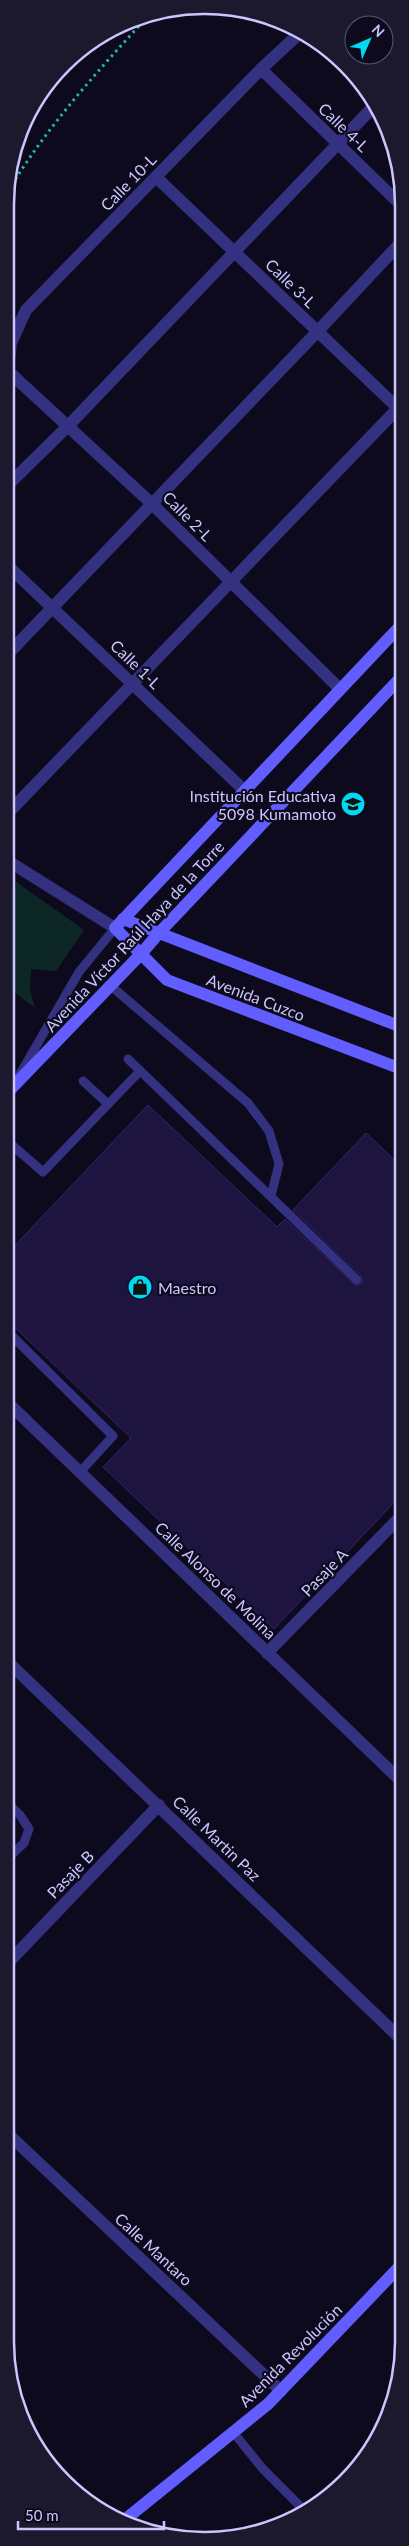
<svg xmlns="http://www.w3.org/2000/svg" width="409" height="2546" font-family="Lato,sans-serif">
<style>
.green{fill:#0d2726}
.building{fill:#1d153f;stroke:#33256d}
.lines{fill:none;stroke-linecap:round;stroke-linejoin:round}
.path{stroke:#24b5ac;stroke-width:3;stroke-dasharray:2.5 4;stroke-linecap:butt}
.lane{stroke:#343180;stroke-width:9}
.street{stroke:#343180;stroke-width:12}
.secondary{stroke:#615dff;stroke-width:12}
.labels{text-anchor:middle;dominant-baseline:central;stroke-width:4.5;stroke-linejoin:round;paint-order:stroke}
.street-label{font-size:16px;fill:#ccc6ff;stroke:#0d0a1d}
.poi-label{font-size:16px;fill:#ccc6ff;stroke:#0d0a1d;text-anchor:end}
.rim{fill:none;stroke:#ccc6ff;stroke-width:2.5}
</style>
<rect width="100%" height="100%" fill="#0d0a1d"/>
<path class="green" d="M5,874L84,930L56,971L31,969L30,990L35,1008L5,985Z"/>
<path class="building" d="M148,1105L277,1227L285,1219L356,1286L363,1282L361,1276L293,1210L366,1133L404,1169V1492L274,1629L103,1467L131,1438L5,1318V1256Z"/>
<g class="lines">
<path class="path" d="M5,196C47,126 95,74 150,14"/>
<g class="lane">
<path d="M111,986L248,1103L269,1131L279,1164L271,1196"/>
<path d="M128,1059L357,1280"/>
<path d="M20,1074L79,972L115,928"/>
<path d="M83,1081L108,1104"/>
<path d="M5,1139L43,1172L140,1071"/>
<path d="M5,1329L113,1436L80,1472"/>
<path d="M5,1861L24,1843L29,1829L20,1815L5,1801"/>
<path d="M233,2432L263,2469L304,2510"/>
</g>
<g class="street">
<path d="M301,32L261,69L26,310L11,343L8,371L151,503L340,689"/>
<path d="M261,69L404,208"/>
<path d="M156,177L404,414"/>
<path d="M5,488L68,426L375,105"/>
<path d="M5,563L244,790"/>
<path d="M5,657L318,331L404,239"/>
<path d="M5,819L10,811L404,402"/>
<path d="M5,859L115,928"/>
<path d="M5,1400L404,1784"/>
<path d="M267,1653L404,1513"/>
<path d="M5,1659L404,2042"/>
<path d="M5,1966L159,1805"/>
<path d="M5,2131L281,2391"/>
</g>
<g class="secondary">
<path d="M404,622L115,928L167,980L404,1070"/>
<path d="M123,919L404,1028"/>
<path d="M5,1095L141,954L158,934L404,674"/>
<path d="M122,2522L268,2404L404,2262"/>
</g>
</g>
<defs>
<symbol id="school-disc" viewBox="-11 -11 22 22"><circle r="9.5" fill="#00d9f1" stroke="#0d0a1d"/><path d="M0-5L7-2L0 1L-7-2ZM-4 1L0 2.5L4 1V4Q0 6-4 4Z" fill="#111"/></symbol>
<symbol id="shop-disc" viewBox="-11 -11 22 22"><circle r="9.5" fill="#00d9f1" stroke="#0d0a1d"/><path d="M-5-2.5h2.3a2.7 3.5 0 0 1 5.4 0H5L5.5 6h-11ZM-1.5-2.5h3a1.5 2.3 0 0 0-3 0Z" fill="#111"/></symbol>
</defs>
<g fill-rule="evenodd">
<use href="#school-disc" x="339" y="790" width="28" height="28"/>
<use href="#shop-disc" x="126" y="1273" width="28" height="28"/>
</g>
<g class="labels">
<g class="street-label">
<text transform="translate(344 127) rotate(44)">Calle 4-L</text>
<text transform="translate(128 182) rotate(-46)">Calle 10-L</text>
<text transform="translate(291 283) rotate(44)">Calle 3-L</text>
<text transform="translate(188 516) rotate(45)">Calle 2-L</text>
<text transform="translate(136 664) rotate(44)">Calle 1-L</text>
<text transform="translate(134 936) rotate(-47)">Avenida Víctor Raúl Haya de la Torre</text>
<text transform="translate(256 997) rotate(21)">Avenida Cuzco</text>
<text transform="translate(324 1572) rotate(-46)">Pasaje A</text>
<text transform="translate(216 1580) rotate(44)">Calle Alonso de Molina</text>
<text transform="translate(217 1838) rotate(44)">Calle Martin Paz</text>
<text transform="translate(70 1874) rotate(-46)">Pasaje B</text>
<text transform="translate(154 2249) rotate(43)">Calle Mantaro</text>
<text transform="translate(290 2355) rotate(-45)">Avenida Revolución</text>
</g>
<g class="poi-label">
<text x="336" y="795">Institución Educativa<tspan x="336" dy="18">5098 Kumamoto</tspan></text>
<text x="158" y="1287" text-anchor="start">Maestro</text>
</g>
</g>
<path d="M0 0H409V2546H0ZM204 14H205A190 190 0 0 1 395 204V2342A190 190 0 0 1 205 2532H204A190 190 0 0 1 14 2342V204A190 190 0 0 1 204 14Z" fill="#1c192f" fill-rule="evenodd"/>
<path class="rim" d="M204 14H205A190 190 0 0 1 395 204V2342A190 190 0 0 1 205 2532H204A190 190 0 0 1 14 2342V204A190 190 0 0 1 204 14Z"/>
<g transform="translate(369 40) rotate(45)"><circle r="24" fill="#0d0a1d" stroke="#595577"/>
<path d="M0-4L9 19L0 12L-9 19Z" fill="#00d9f1"/>
<text y="-8" font-size="14" font-weight="bold" text-anchor="middle" fill="#ccc6ff">N</text>
</g>
<path d="M18 2521v8h146v-8" fill="none" stroke="#ccc6ff" stroke-width="2.5"/>
<text x="25" y="2521" font-size="15" fill="#ccc6ff" stroke="#0d0a1d" stroke-width="4" paint-order="stroke">50 m</text>
</svg>
